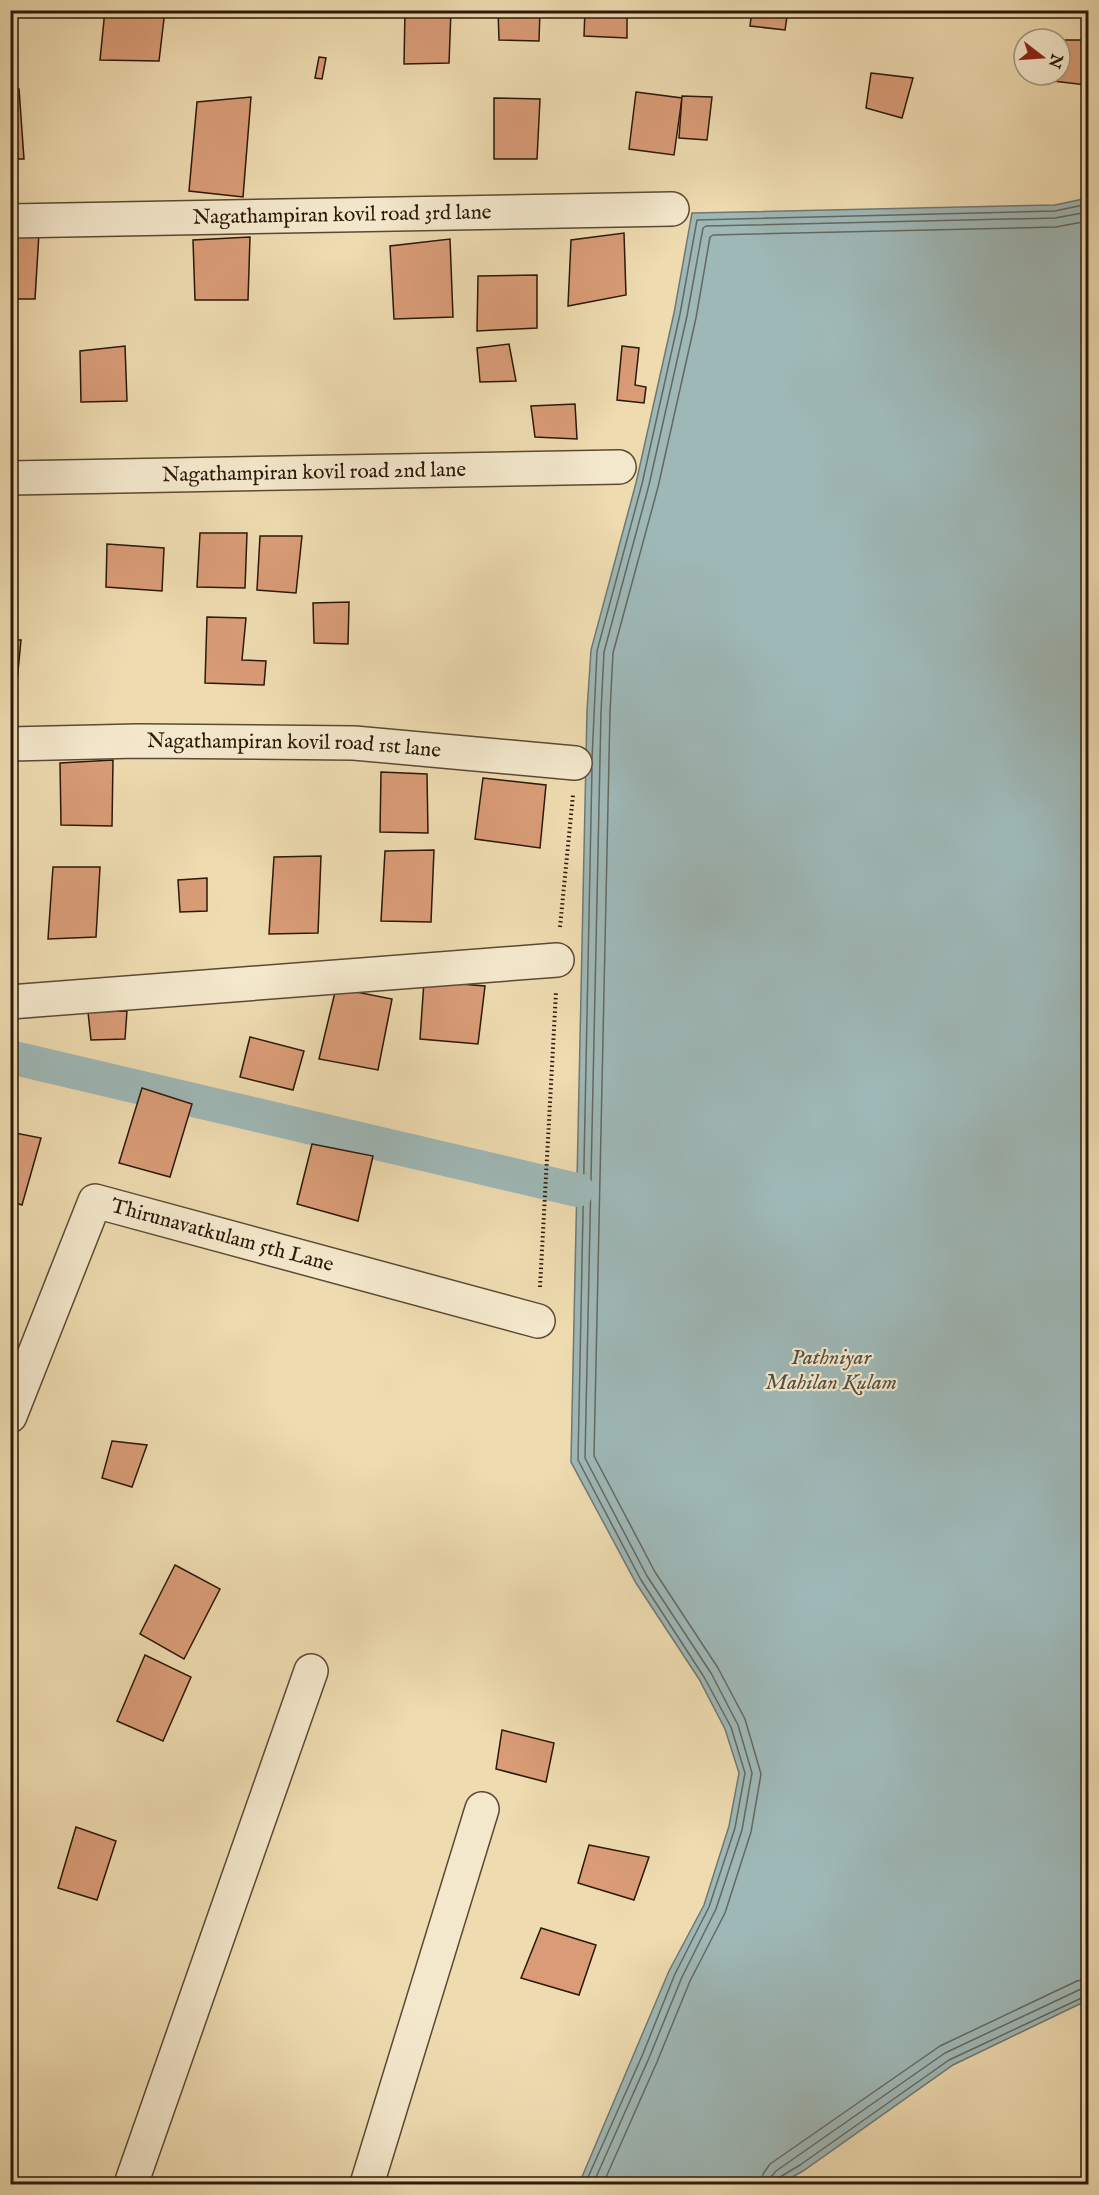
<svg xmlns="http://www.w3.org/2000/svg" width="1099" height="2195" font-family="'IM FELL English',serif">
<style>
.water{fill:#9eb8b7;stroke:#707871;stroke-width:1.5}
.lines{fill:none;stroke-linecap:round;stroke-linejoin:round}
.shore{stroke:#646860;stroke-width:1.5}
.canal{stroke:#9eb8b7;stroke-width:34}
.building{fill:#d99c77;stroke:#2b1809;stroke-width:1.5}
.minor-casing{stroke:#5c4933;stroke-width:36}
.path{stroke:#2b1809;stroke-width:4;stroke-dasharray:1.5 3;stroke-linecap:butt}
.minor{stroke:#f4e8cc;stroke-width:33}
.labels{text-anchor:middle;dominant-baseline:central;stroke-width:4.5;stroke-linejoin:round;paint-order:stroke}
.street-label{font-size:21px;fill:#2b1809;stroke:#f4e8cc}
.water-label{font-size:22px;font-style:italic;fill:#535046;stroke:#f4e8cc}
</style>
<rect width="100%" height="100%" fill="#eedbb0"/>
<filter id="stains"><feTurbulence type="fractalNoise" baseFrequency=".00333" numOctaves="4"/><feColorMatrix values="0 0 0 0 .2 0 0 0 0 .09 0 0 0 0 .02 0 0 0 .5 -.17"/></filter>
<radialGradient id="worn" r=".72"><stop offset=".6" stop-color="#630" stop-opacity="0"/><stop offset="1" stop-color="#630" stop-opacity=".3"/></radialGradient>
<path class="water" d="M1088,198V2000L953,2065L803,2171L780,2184H579L669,1971L704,1905L729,1826L739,1773L725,1729L699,1679L636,1583L571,1462L587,711L591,650L636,483L674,313L692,213L1055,205Z"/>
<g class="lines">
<g class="shore">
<path d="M592,759L597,651L642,484L680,314L697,220L1055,211L1088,204"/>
<path d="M585,2184L642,2056L675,1974L709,1907L735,1828L745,1773L731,1727L704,1677L641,1580L578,1460L592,768"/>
<path d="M593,2184L649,2058L682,1977L716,1909L742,1830L752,1773L738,1725L711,1673L647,1576L585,1458L601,712L604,652L649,485L687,316L703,228L706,226L1055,218L1088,212"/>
<path d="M603,2184L657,2062L690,1981L725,1913L751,1832L761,1774L745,1719L718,1668L655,1572L594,1456L610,712L613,653L658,487L696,318L710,237L713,235L1056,227L1088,221"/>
<path d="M761,2184L763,2174L770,2164L940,2046L1077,1981L1088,1979"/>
<path d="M770,2184L771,2177L776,2171L945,2053L1081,1989L1088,1988"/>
<path d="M778,2184L780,2177L800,2165L949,2060L1088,1995"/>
</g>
<path class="canal" d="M10,1057L577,1190"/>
</g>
<g class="building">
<path d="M105,10H165L159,61L100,60Z"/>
<path d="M405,10H451L449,63L404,64Z"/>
<path d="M498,10H540L539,41L499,40Z"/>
<path d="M585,10H627V38L584,36Z"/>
<path d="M752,10H788L785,30L750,26Z"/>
<path d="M1060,40H1088L1086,85L1045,80L1046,75H1060Z"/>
<path d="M319,57L326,58L322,79L315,78Z"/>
<path d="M871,73L913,78L902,118L866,108Z"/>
<path d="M19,89L24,159H10V90Z"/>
<path d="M636,92L682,98L674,155L629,149Z"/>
<path d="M682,96L712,97L707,140L679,138Z"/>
<path d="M251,97L243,197L189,191L197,102Z"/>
<path d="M494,98L540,99L537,159H494Z"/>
<path d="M10,232L39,233L35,299H10Z"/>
<path d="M624,233L626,295L568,306L571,240Z"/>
<path d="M250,237L248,300H195L193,240Z"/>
<path d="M450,239L453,317L394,319L390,246Z"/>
<path d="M537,275V328L477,331L478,276Z"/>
<path d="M509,344L516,381L480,382L477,348Z"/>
<path d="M125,346L127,401L81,402L80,351Z"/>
<path d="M622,346L639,348L635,385L646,387L644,403L617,400Z"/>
<path d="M575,404L577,439L535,437L531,406Z"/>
<path d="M200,533H247L245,588L197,587Z"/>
<path d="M260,536H302L296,593L257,590Z"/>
<path d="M107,544L164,548L162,591L106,587Z"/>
<path d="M349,602L348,644L314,643L313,603Z"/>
<path d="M207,617L246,618L242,660L266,661L264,685L205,683Z"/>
<path d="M10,640H21L16,692H10Z"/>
<path d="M113,760L112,826L61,825L60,763Z"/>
<path d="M381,772L427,774L428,833L380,832Z"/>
<path d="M483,778L546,785L540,848L475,839Z"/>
<path d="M434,850L431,922L381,921L385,851Z"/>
<path d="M321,856L318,933L269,934L274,857Z"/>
<path d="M53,867H100L96,937L48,939Z"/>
<path d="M207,878V911L180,912L178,880Z"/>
<path d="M424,981L485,986L478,1044L420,1039Z"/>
<path d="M336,988L392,999L378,1070L319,1059Z"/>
<path d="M127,1011L125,1039L91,1040L88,1012Z"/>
<path d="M250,1037L304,1051L293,1090L240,1077Z"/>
<path d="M142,1088L192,1104L170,1177L119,1163Z"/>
<path d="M10,1132L41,1138L22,1205L10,1201Z"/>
<path d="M312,1144L373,1156L358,1221L297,1204Z"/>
<path d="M112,1441L147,1445L132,1487L102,1478Z"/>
<path d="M175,1565L220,1589L184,1659L140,1634Z"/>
<path d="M145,1655L191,1677L163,1741L117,1721Z"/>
<path d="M502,1730L554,1743L546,1782L496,1769Z"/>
<path d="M76,1827L116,1841L97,1900L58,1888Z"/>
<path d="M589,1845L649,1857L634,1900L578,1883Z"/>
<path d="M541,1928L596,1945L579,1995L521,1978Z"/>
</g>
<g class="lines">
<defs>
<g id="minor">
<path id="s1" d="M10,221L672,209"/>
<path id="s2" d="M10,478L619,467"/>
<path id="s3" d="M10,744L138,741L354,743L575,763"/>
<path d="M10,1002L557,960"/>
<path id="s4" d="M10,1416L95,1201L538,1321"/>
<path d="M131,2184L311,1671"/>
<path d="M367,2184L482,1809"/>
</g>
</defs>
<use href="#minor" class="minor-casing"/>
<g class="path">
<path d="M560,927L573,795"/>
<path d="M540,1287L556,992"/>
</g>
<use href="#minor" class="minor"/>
</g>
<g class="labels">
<g class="street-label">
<text stroke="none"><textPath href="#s1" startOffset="332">Nagathampiran kovil road 3rd lane</textPath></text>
<text stroke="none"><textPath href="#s2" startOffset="304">Nagathampiran kovil road 2nd lane</textPath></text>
<text stroke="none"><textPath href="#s3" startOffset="284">Nagathampiran kovil road 1st lane</textPath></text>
<text stroke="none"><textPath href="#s4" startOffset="363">Thirunavatkulam 5th Lane</textPath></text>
</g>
<g class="water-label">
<text x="831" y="1358">Pathniyar<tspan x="831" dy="25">Mahilan Kulam</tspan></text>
</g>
</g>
<rect width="1099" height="2195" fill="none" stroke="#eedbb0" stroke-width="36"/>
<rect x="12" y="12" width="1075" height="2171" fill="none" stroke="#2b1809" stroke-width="3"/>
<rect x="18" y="18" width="1063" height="2159" fill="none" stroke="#2b1809" stroke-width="1.5"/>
<g transform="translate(1042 57) rotate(107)"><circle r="28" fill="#f4e8cc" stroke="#a4957e" stroke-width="1.5"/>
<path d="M0-4.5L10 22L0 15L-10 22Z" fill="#8f2418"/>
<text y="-9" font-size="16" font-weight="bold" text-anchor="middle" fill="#2b1809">N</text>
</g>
<rect width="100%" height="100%" filter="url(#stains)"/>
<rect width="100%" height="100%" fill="url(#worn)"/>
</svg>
